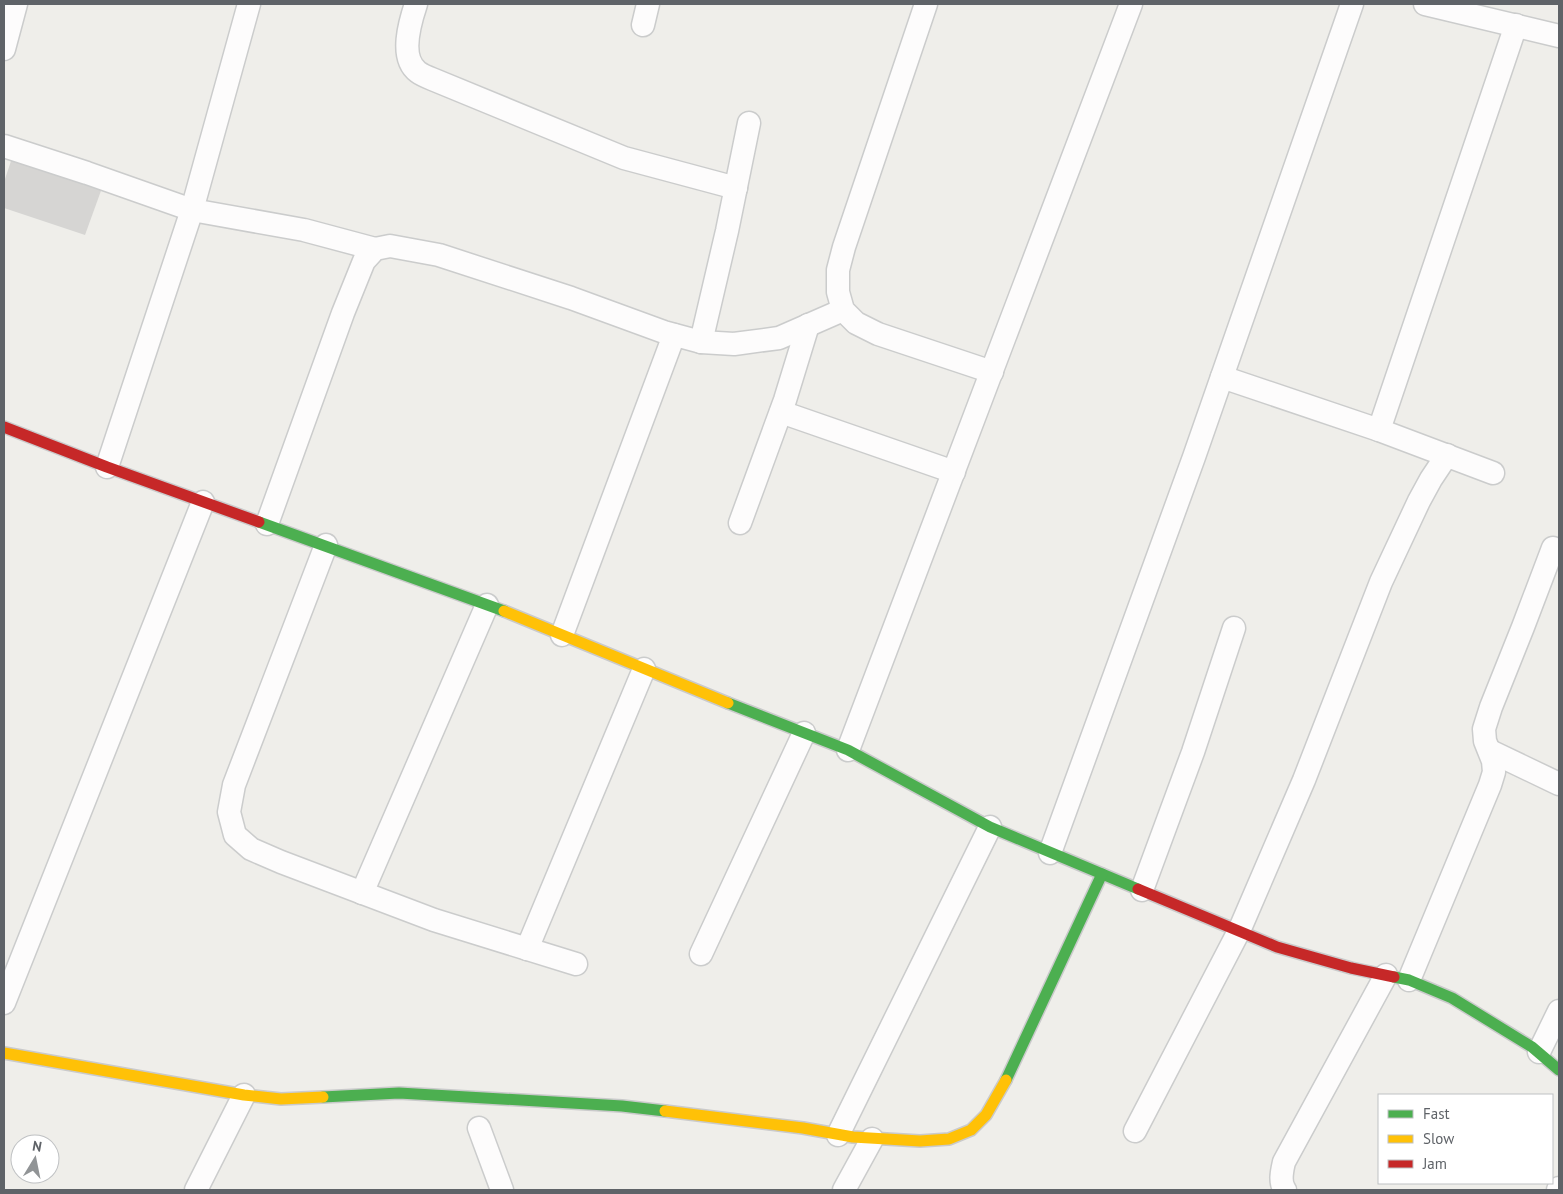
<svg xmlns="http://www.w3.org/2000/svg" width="1563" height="1194" font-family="'PT Sans',sans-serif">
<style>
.building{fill:#d6d5d3}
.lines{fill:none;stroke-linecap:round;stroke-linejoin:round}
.street-casing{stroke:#cbcccc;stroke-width:25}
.fast-casing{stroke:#cacacb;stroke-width:14}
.slow-casing{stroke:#cacacb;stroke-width:14}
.jam-casing{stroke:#cacacb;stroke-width:14}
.street{stroke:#fdfcfc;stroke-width:22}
.fast{stroke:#4caf50;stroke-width:11}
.slow{stroke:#ffc107;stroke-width:11}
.jam{stroke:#c62828;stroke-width:11}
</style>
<rect width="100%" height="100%" fill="#efeeea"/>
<path class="building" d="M12,158L102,188L85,235L4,208V182Z"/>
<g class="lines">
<defs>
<g id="street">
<path d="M416,4C410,22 399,58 418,72C422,75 427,77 432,79L624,158L736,188"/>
<path d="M926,4L844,247L838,270V292L843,310L856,323L878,334L992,372"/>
<path d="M1425,4L1559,36"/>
<path d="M643,25L648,4"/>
<path d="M4,49L16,4"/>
<path d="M4,146L87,173L192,210L304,230L375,249"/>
<path d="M701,342L727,231L749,123"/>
<path d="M1222,377L1379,430L1493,473"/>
<path d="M781,412L954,472"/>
<path d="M1379,430L1516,25"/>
<path d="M107,467L192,210L249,4"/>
<path d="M740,523L785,400L808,325"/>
<path d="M267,524L343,313L364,261L375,249L390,246L439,255L571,298L664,332L701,342L734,344L779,338L843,310"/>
<path d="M326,545L234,785L229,812L235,835L251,849L281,862L434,920L576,964"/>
<path d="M562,635L674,335"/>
<path d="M848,750L1131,4"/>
<path d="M1490,751L1559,784"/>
<path d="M1050,853L1194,457L1352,4"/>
<path d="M1142,890L1193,752L1234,628"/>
<path d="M362,893L487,605"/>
<path d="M527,949L644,669"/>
<path d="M701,954L804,733"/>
<path d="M1409,980L1490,785L1494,772L1493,761L1485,741L1484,729L1491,707L1523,627L1553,548"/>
<path d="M4,1003L203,502"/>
<path d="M1539,1052L1559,1011"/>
<path d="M479,1128L502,1190"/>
<path d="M1135,1131L1239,931L1304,780L1381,582L1419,501L1431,479L1447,455"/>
<path d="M838,1135L990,827"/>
<path d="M196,1190L244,1095"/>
<path d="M844,1190L872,1139"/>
<path d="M1285,1190C1279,1182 1282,1171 1284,1162L1386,975"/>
<path d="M1558,1190L1559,1188"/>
</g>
<g id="fast">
<path d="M259,522L504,611"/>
<path d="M728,703L848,750L990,827L1138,889"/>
<path d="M1394,977L1409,980L1452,998L1532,1047L1559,1070"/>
<path d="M1006,1080L1102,874"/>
<path d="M323,1097L399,1093L622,1106L665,1111"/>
</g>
<g id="slow">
<path d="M504,611L728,703"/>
<path d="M4,1053L244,1095L281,1099L323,1097"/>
<path d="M665,1111L803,1128L853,1137L920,1141L949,1139L971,1130L986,1115L1006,1080"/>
</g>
<g id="jam">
<path d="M4,427L107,467L259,522"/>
<path d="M1138,889L1277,947L1351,968L1394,977"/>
</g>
</defs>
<use href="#street" class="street-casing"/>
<use href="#fast" class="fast-casing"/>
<use href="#slow" class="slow-casing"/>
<use href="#jam" class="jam-casing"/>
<use href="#street" class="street"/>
<use href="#fast" class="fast"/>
<use href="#slow" class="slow"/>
<use href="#jam" class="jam"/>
</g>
<rect width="1563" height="1194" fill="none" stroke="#5f6368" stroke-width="10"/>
<rect x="1378" y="1094" width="175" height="90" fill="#ffffff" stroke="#bfc1c3"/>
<rect x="1388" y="1110" width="25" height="8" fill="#4caf50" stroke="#bfc1c3"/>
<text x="1423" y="1119" font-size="15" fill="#5f6368">Fast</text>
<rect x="1388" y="1135" width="25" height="8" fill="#ffc107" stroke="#bfc1c3"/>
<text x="1423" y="1144" font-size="15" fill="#5f6368">Slow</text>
<rect x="1388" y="1160" width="25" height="8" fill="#c62828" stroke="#bfc1c3"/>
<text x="1423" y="1169" font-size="15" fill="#5f6368">Jam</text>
<g transform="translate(35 1159) rotate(10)"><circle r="24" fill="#ffffff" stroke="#bfc1c3"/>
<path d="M0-4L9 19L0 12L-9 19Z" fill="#919496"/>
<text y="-8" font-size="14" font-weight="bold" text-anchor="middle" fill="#5f6368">N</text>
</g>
</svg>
